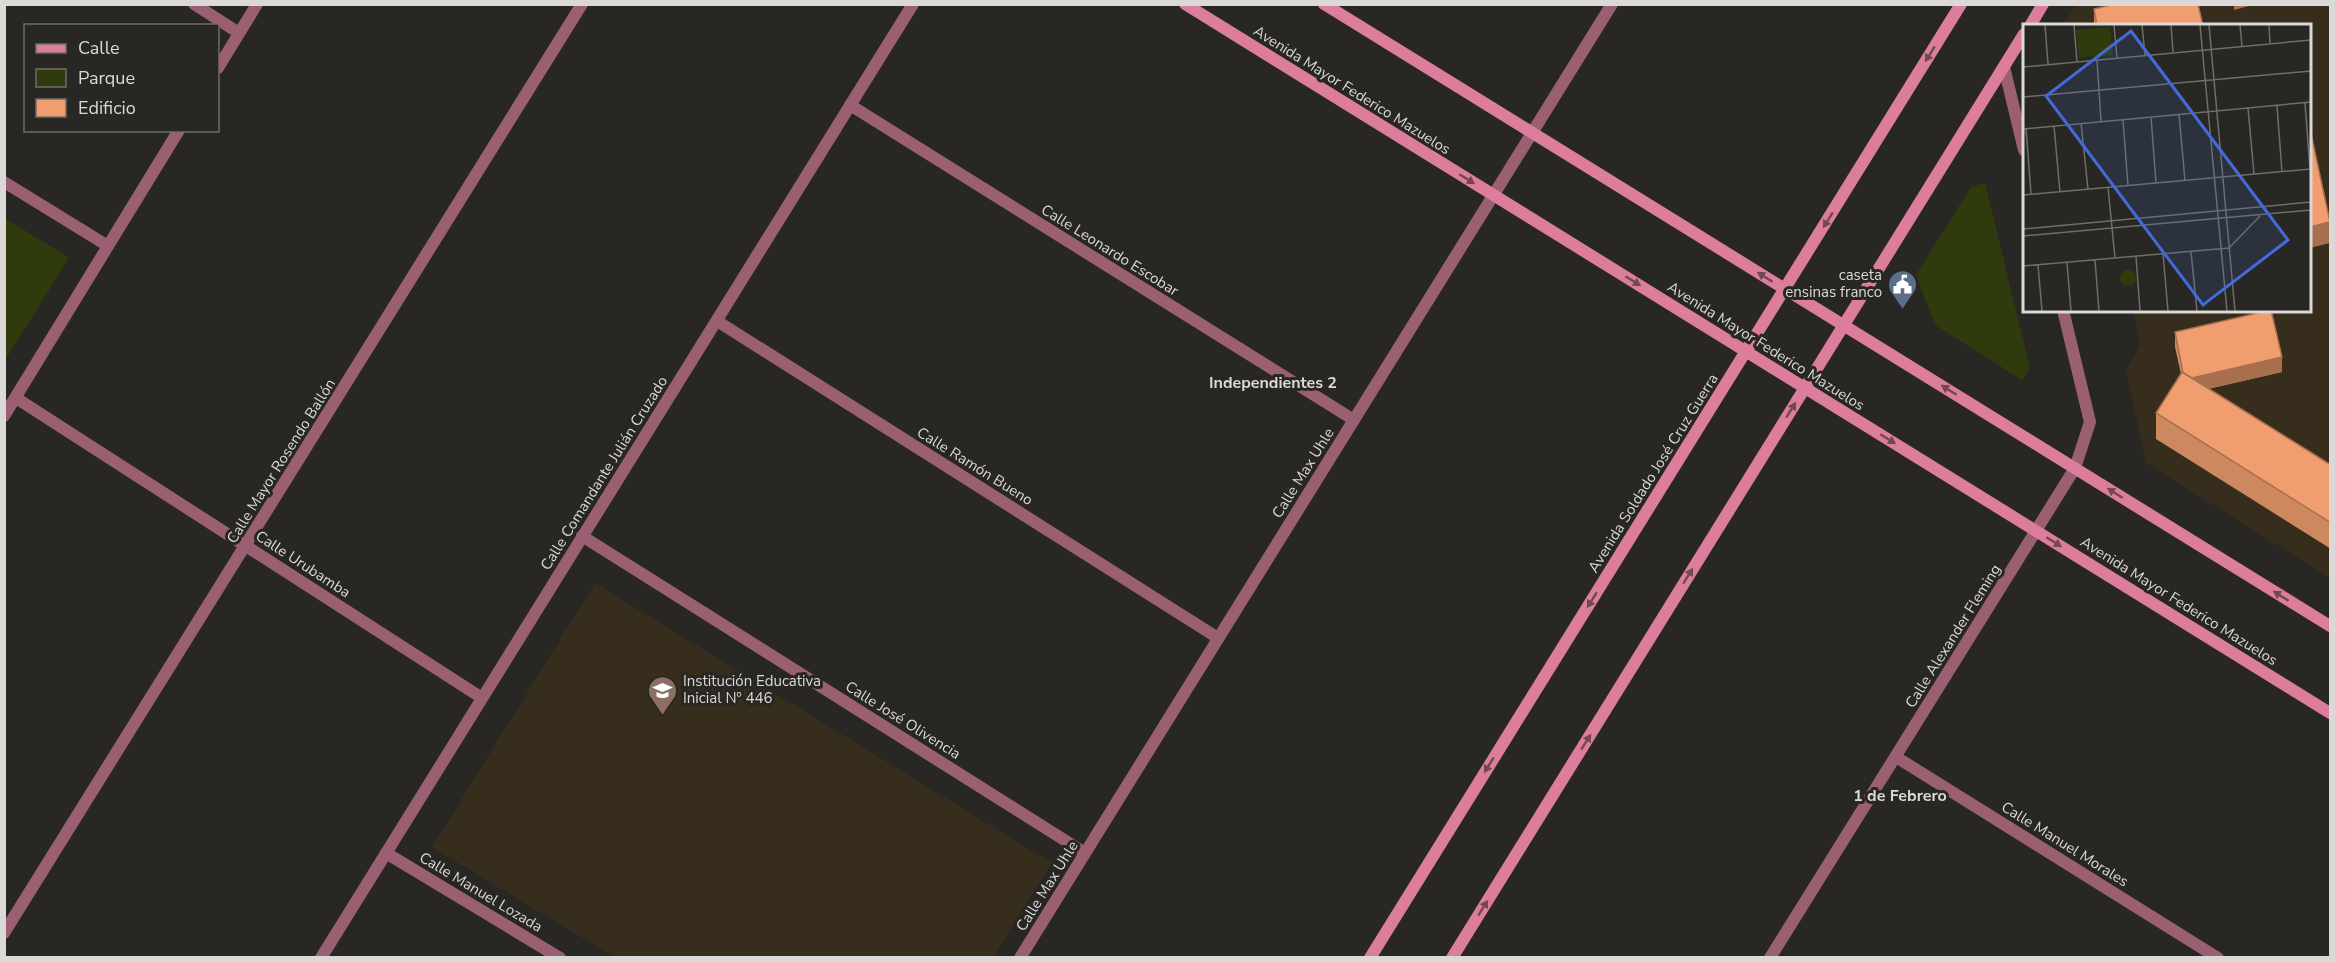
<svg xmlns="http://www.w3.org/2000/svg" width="2335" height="962" font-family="'Nunito Sans',sans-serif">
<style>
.education{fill:#362d1d}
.green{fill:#303b0d}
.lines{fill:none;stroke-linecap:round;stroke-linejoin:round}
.street{stroke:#9a5f71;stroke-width:12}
.secondary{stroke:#db7d9b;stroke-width:12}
.wall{fill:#ce885f}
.shaded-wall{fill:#a86f4e}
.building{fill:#f09e6f;stroke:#a86f4e;stroke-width:1.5}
.oneway{fill:#704954}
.labels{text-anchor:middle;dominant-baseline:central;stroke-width:6;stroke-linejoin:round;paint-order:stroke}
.street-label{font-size:15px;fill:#dad9d7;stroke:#282724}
.poi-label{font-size:15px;fill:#dad9d7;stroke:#282724;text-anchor:end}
.neighbourhood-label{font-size:16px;font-weight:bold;fill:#dad9d7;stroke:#282724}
.inset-road{fill:none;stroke:#6f6e6c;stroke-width:1.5}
.view{fill:#436ad8;fill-opacity:0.15;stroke:#436ad8;stroke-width:3}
.inset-edge{fill:none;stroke:#dad9d7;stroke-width:3}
</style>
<rect width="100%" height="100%" fill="#282724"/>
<g class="education">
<path d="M2076,5H2330V578L2146,463L2126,371L2140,345L2134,311L2310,310V26H2063Z"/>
<path d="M595,583L1052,863L993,957H614L432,847Z"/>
</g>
<g class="green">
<path d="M1985,183L2030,368L2022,380L1935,325L1916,275L1971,187Z"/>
<path d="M5,218L69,258L5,360Z"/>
</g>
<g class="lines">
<g class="street">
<path d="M194,4L239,33"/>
<path d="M2004,67L2024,150"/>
<path d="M218,68L257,4"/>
<path d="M850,105L1354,420"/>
<path d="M4,182L108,246"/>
<path d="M717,321L1218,638"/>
<path d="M16,398L482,698"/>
<path d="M4,416L179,130"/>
<path d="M582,536L1085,853"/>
<path d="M1896,757L2218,958"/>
<path d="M386,853L560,958"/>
<path d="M4,933L582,4"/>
<path d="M321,958L913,4"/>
<path d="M1020,958L1612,4"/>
<path d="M1770,958L2075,468L2090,422L2063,310"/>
</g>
<g class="secondary">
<path d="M1185,4L2330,713"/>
<path d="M1324,4L2330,626"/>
<path d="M2030,26L2043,4"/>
<path d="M1370,958L1961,4"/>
<path d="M1452,958L2024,34"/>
</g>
</g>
<g class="wall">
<path d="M2094,9L2203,26H2094Z"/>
<path d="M2175,332L2282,372L2208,389L2331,465V549L2156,439V413L2181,374L2175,347Z"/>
</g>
<g class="shaded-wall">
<path d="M2234,4H2256L2234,10Z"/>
<path d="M2330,222V243L2310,248V227Z"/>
<path d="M2282,357V372L2185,394V380Z"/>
</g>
<g class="building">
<path d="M2115,4H2198L2203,26H2097L2094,9Z"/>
<path d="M2310,129L2330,222L2310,227Z"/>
<path d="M2271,310L2282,357L2192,378L2183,373L2175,332Z"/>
<path d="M2182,372L2331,465V523L2156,413Z"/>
</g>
<defs><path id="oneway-solid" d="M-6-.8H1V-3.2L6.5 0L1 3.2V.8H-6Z" transform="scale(1.5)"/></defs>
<g class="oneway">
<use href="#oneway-solid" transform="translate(1930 54) rotate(122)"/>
<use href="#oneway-solid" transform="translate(1467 179) rotate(32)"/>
<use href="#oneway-solid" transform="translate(1828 220) rotate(122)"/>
<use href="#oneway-solid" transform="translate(1765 277) rotate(-148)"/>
<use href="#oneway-solid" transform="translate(1633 281) rotate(32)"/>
<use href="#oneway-solid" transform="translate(1949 390) rotate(-148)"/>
<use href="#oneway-solid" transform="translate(1791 410) rotate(-58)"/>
<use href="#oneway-solid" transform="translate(1888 439) rotate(32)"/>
<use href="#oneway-solid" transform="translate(2115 493) rotate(-148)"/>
<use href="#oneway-solid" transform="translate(2054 542) rotate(32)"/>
<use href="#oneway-solid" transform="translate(1688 576) rotate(-58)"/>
<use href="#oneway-solid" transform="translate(2281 596) rotate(-148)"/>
<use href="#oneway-solid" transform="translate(1592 600) rotate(122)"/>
<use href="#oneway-solid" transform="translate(1586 742) rotate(-58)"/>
<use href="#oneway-solid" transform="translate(1489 765) rotate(122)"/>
<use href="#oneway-solid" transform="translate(1483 908) rotate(-58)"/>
</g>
<defs>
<symbol id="civic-pin" viewBox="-11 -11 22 30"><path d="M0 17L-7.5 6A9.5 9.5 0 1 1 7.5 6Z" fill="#5c6f8a" stroke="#282724"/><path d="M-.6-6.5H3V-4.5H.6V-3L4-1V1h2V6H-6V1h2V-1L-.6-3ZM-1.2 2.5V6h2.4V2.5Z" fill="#fff"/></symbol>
<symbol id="school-pin" viewBox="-11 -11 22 30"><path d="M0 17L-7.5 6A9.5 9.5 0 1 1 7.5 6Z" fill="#8d6e63" stroke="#282724"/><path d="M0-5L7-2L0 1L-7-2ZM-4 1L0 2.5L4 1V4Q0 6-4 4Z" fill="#fff"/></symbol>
</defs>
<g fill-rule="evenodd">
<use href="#civic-pin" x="1886" y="268" width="33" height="45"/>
<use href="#school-pin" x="646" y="674" width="33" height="45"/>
</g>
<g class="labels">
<g class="street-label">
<text transform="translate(1352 90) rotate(32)">Avenida Mayor Federico Mazuelos</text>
<text transform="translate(1110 250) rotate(32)">Calle Leonardo Escobar</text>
<text transform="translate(1766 346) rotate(32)">Avenida Mayor Federico Mazuelos</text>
<text transform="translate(281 461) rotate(-58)">Calle Mayor Rosendo Ballón</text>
<text transform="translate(975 466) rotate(32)">Calle Ramón Bueno</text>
<text transform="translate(604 473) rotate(-58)">Calle Comandante Julián Cruzado</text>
<text transform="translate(1303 473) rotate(-58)">Calle Max Uhle</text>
<text transform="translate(1653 473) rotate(-58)">Avenida Soldado José Cruz Guerra</text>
<text transform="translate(303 564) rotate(33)">Calle Urubamba</text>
<text transform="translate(2179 601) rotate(32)">Avenida Mayor Federico Mazuelos</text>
<text transform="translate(1953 636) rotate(-58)">Calle Alexander Fleming</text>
<text transform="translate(903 720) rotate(32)">Calle José Olivencia</text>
<text transform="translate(2065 844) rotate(32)">Calle Manuel Morales</text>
<text transform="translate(1047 886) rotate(-58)">Calle Max Uhle</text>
<text transform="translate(481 892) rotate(31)">Calle Manuel Lozada</text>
</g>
<g class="poi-label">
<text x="1882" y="275">caseta<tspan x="1882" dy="17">ensinas franco</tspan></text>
<text x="683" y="681" text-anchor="start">Institución Educativa<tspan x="683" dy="17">Inicial Nº 446</tspan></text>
</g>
<g class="neighbourhood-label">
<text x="1273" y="383">Independientes 2</text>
<text x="1900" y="796">1 de Febrero</text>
</g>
</g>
<g transform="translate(2023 24)">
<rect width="288" height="288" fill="#282724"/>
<path d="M87,3L90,31L56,34L53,6ZM97 254a8 8 0 1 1 16 0a8 8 0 1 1-16 0Z" fill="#303b0d"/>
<path class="inset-road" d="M22,1L25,40M51,1L54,38M91,1L94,34M119,1L122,31M148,1L150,28M177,1L204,287M186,1L212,287M217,1L219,22M246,1L247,20M74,36L78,97M0,43L288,16M0,73L288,47M282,79L287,145M254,82L259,148M225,84L231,150M156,90L162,157M128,93L133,159M100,96L105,162M58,99L65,165M31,102L37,168M3,104L8,170M0,105L288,78M85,163L92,234M0,171L288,145M0,205L288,178M0,212L288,186M168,228L174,287M140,230L145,287M113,232L117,287M72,236L76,287M44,239L48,287M15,241L19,287M0,242L206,224L237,192"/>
<path class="view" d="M108,7L265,216L180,281L23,72Z"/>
<rect width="288" height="288" class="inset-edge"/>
</g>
<rect width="2335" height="962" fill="none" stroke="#dad9d7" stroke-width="12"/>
<rect x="24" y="24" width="195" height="108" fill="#282724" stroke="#6f6e6c" stroke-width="1.5"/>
<rect x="36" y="44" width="30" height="9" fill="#db7d9b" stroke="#6f6e6c" stroke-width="1.5"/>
<text x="78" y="54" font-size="18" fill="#dad9d7">Calle</text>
<rect x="36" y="69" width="30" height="18" fill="#303b0d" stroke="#6f6e6c" stroke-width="1.5"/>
<text x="78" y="84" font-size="18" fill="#dad9d7">Parque</text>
<rect x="36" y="99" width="30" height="18" fill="#f09e6f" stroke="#6f6e6c" stroke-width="1.5"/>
<text x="78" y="114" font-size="18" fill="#dad9d7">Edificio</text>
</svg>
